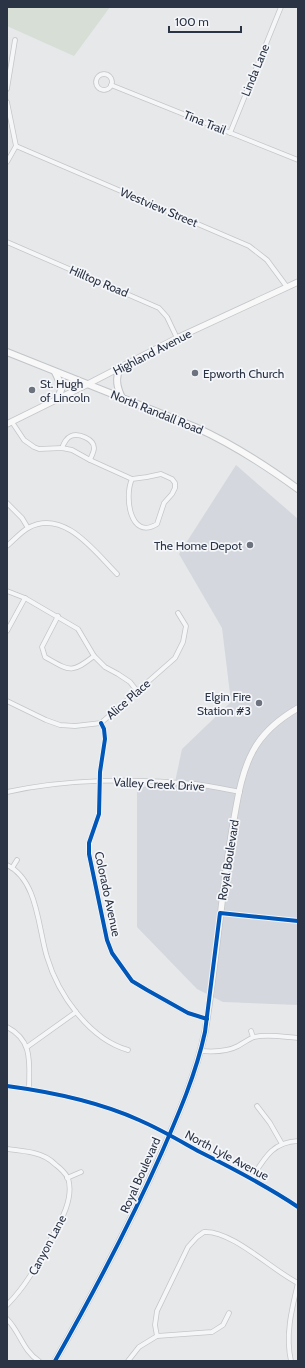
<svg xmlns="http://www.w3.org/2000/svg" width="305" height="1368" font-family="Cabin,sans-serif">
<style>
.built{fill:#d4d7dd}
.green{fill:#d6ded6}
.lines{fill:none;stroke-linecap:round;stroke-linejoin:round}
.street-casing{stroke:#c4c6c8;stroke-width:5.5}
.secondary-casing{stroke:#c4c6c8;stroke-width:7}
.primary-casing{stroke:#c2c5c8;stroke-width:8}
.street{stroke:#f5f6f7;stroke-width:4}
.secondary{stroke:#f8f8f8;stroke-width:5.5}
.primary{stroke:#f8f8f8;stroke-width:6}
.cycleway-casing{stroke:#f4f6f9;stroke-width:6}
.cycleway{stroke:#0057b8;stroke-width:4}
.poi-dot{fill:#6c737f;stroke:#f4f6f9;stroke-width:1.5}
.labels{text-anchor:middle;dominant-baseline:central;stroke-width:3.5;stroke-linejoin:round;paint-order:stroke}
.street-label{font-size:12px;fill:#2b3445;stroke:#f4f6f9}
.poi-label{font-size:12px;fill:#2b3445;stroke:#f4f6f9;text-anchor:start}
</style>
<rect width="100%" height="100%" fill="#e6e8ea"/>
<path class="built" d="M236,465L298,519V1005L223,1002L197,989L137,927V788L175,782L182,749L231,702L222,628L179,554Z"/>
<path class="green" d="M7,7H110L74,56L7,26Z"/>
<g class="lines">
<defs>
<g id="street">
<circle cx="104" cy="82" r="8"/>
<path d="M111,85L298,160"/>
<path d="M7,89L15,40"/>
<path d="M7,102L16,146L7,162"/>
<path d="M230,133L281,7"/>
<path d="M16,146L249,246L267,260L287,287"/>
<path d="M7,242L159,308L167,317L177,338"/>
<path d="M12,422L24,440L34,447L39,449L62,448L72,450L90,460L132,479"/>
<path d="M62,448C64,443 66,438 71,436C79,433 94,439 94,448C94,452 91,457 90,460"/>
<path d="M161,474L172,479L175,483V488L172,494L164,503L157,524C130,541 124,496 132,479L147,477Z"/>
<path d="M7,503L22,518L28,528"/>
<path d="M7,546C14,540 21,532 28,528C64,508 95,552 117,574"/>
<path d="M7,591L25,598L78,629L94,656L105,667L118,674L130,682L137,691"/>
<path d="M58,616L42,647L45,657C70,671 71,674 94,656"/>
<path d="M7,631L25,598"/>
<path d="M7,701L46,720L60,725L75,726L101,723L175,658L183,642L186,626L178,613"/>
<path d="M101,723L104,729L105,739L100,772L99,814L89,843V854L107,940L112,953L132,981L147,990L188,1013L207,1019"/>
<path d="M7,792C65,779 136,778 195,784C210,786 225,789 240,792"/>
<path d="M7,865C38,880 38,928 47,957C58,994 89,1039 128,1050"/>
<path d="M12,868L17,860"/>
<path d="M220,913L298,921"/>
<path d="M7,1027C34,1041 29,1064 29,1089"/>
<path d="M251,1031L253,1037"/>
<path d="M27,1047L76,1012"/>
<path d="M201,1051C214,1052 227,1052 238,1046C243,1043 249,1039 254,1037C268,1034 284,1037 298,1038"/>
<path d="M7,1086C52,1092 97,1101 139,1120C160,1129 180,1141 200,1152C234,1169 267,1186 298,1207"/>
<path d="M257,1106L270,1123L282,1144"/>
<path d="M7,1149C16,1150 26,1151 34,1153C43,1155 50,1159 56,1165C60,1168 65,1173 68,1178C75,1200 58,1226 48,1244C36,1267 25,1287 7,1305"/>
<path d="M67,1178L81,1172"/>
<path d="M252,1178C264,1159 272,1142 298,1141"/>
<path d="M7,1319C20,1332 23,1351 39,1361"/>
<path d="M157,1336L155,1325L157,1311L188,1247L197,1237L204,1232C232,1230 273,1271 298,1283"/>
<path d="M128,1361L139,1347L157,1336L212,1332L223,1325L229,1313"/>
<path d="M291,1361C285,1335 292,1308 298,1283"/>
</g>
<g id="secondary">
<path d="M7,424L88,384L177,338L298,282"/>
<path d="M55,1361C94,1292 130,1224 162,1152C179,1113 196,1074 205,1032C216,965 221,897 232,830C237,804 240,775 253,751C263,732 279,719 298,708"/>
</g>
<g id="primary">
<path d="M7,352L195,427C233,444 265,465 298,489"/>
<path d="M120,368C115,379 117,387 122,398"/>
<path d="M55,372L62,387L58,399"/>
</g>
</defs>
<use href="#street" class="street-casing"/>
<use href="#secondary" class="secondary-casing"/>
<use href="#primary" class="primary-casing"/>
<use href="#street" class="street"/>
<use href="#secondary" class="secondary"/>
<use href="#primary" class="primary"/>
<defs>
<g id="cycleway">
<path d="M101,723L104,729L105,739L100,772L99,814L89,843V854L107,940L112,953L132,981L147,990L188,1013L207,1019"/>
<path d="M7,1086C52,1092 97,1101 139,1120C160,1129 180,1141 200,1152C234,1169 267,1186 298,1207"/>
<path d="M55,1361C94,1292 130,1224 162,1152C179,1113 196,1074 205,1032L220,913L298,921"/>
</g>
</defs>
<use href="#cycleway" class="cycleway-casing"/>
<use href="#cycleway" class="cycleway"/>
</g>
<g class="poi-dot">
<circle cx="195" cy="373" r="4"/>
<circle cx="32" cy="390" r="4"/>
<circle cx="250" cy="545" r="4"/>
<circle cx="259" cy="703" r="4"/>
</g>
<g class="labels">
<g class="street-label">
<text transform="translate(255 70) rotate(-68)">Linda Lane</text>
<text transform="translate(205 122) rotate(22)">Tina Trail</text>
<text transform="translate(159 207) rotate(23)">Westview Street</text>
<text transform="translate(99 281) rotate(23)">Hilltop Road</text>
<text transform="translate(152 352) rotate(-27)">Highland Avenue</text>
<text transform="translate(157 412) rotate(22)">North Randall Road</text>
<text transform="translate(128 699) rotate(-41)">Alice Place</text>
<text transform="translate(159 784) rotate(3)">Valley Creek Drive</text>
<text transform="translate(228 860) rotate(-81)">Royal Boulevard</text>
<text transform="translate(108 894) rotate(78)">Colorado Avenue</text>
<text transform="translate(227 1155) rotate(28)">North Lyle Avenue</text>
<text transform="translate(140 1175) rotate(-66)">Royal Boulevard</text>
<text transform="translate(47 1245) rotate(-62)">Canyon Lane</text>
</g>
<g class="poi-label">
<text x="203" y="373">Epworth Church</text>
<text x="40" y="383">St. Hugh<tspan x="40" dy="14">of Lincoln</tspan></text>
<text x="242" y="545" text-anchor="end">The Home Depot</text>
<text x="251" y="696" text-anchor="end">Elgin Fire<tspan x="251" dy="14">Station #3</tspan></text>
</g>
</g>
<rect width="305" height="1368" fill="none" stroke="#2b3445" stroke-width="16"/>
<path d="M169 26v6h72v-6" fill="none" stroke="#2b3445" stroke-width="2"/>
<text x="175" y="26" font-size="12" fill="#2b3445" stroke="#f4f6f9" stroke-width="3" paint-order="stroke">100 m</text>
</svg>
